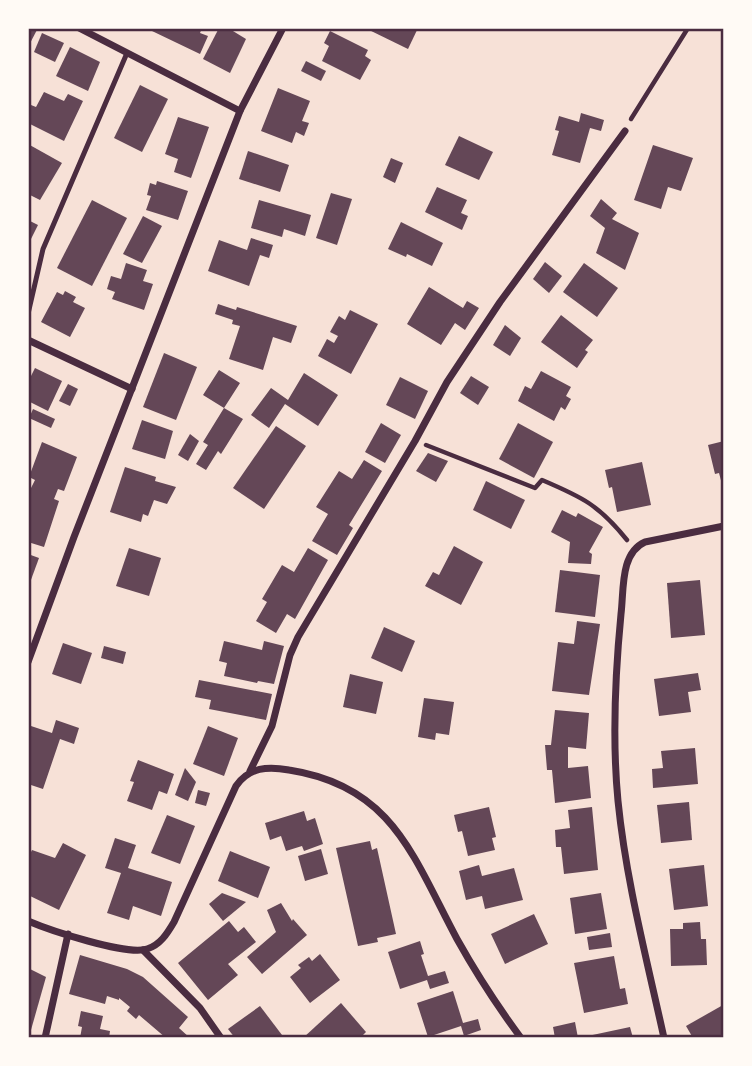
<svg xmlns="http://www.w3.org/2000/svg" width="752" height="1066" font-family="Mulish,sans-serif">
<style>
.building{fill:#644757}
.lines{fill:none;stroke-linecap:round;stroke-linejoin:round}
.path{stroke:#4a2c40;stroke-width:4.5}
.service{stroke:#4a2c40;stroke-width:5}
.minor{stroke:#4a2c40;stroke-width:7}
.neatline{fill:none;stroke:#4a2c40;stroke-width:2.5}
</style>
<rect width="100%" height="100%" fill="#f7e1d7"/>
<g class="building">
<path d="M28,28H38L28,47Z"/>
<path d="M153,28H202L200,33L208,36L200,54L152,31Z"/>
<path d="M219,28H228L246,39L230,73L203,59Z"/>
<path d="M365,28H418L408,49Z"/>
<path d="M330,31L368,50L365,56L371,60L360,80L322,61L329,46L324,43Z"/>
<path d="M42,33L64,43L55,62L34,52Z"/>
<path d="M70,47L100,62L88,91L56,76Z"/>
<path d="M306,61L326,71L321,81L301,71Z"/>
<path d="M140,85L168,99L142,152L114,138Z"/>
<path d="M278,88L310,101L302,121L309,123L304,136L296,132L292,143L261,131Z"/>
<path d="M44,92L64,101L68,94L83,101L64,141L28,123V112L31,105L36,107Z"/>
<path d="M581,113L604,120L601,131L590,128L580,163L552,155L559,131L555,130L559,116L579,122Z"/>
<path d="M178,117L209,127L191,178L174,172L178,159L165,154Z"/>
<path d="M459,136L493,152L479,180L445,165Z"/>
<path d="M28,144L62,163L40,200L28,194Z"/>
<path d="M653,145L693,158L681,191L668,187L661,209L634,200Z"/>
<path d="M248,151L289,165L280,192L239,179Z"/>
<path d="M391,158L403,163L395,183L383,177Z"/>
<path d="M157,181L188,191L178,220L146,210L151,196L147,195L150,183L156,185Z"/>
<path d="M437,187L467,200L461,213L468,216L462,230L425,212Z"/>
<path d="M331,193L352,199L337,245L316,238Z"/>
<path d="M601,199L617,213L612,219L639,233L625,270L596,253L605,228L590,216Z"/>
<path d="M92,200L127,218L92,286L57,268Z"/>
<path d="M259,200L311,215L305,236L284,229L282,237L251,228Z"/>
<path d="M143,216L162,226L142,263L123,254Z"/>
<path d="M28,220L38,225L28,245Z"/>
<path d="M401,222L443,243L432,266L407,254L406,257L388,249Z"/>
<path d="M251,238L273,245L269,258L260,255L249,286L208,271L219,240L247,250Z"/>
<path d="M545,262L562,276L549,293L533,279Z"/>
<path d="M126,263L147,270L143,281L153,284L144,310L112,299L115,292L107,289L111,276L121,279Z"/>
<path d="M584,263L618,288L597,317L563,292Z"/>
<path d="M429,287L463,308L467,301L479,308L465,330L455,323L441,345L407,324Z"/>
<path d="M65,291L76,297L73,302L85,308L70,337L41,322L57,292L63,295Z"/>
<path d="M218,304L236,310L237,307L297,326L291,343L273,337L263,370L229,359L240,326L232,324L233,320L215,314Z"/>
<path d="M350,310L378,324L351,374L318,356L327,339L334,343L338,336L330,332L339,316L345,320Z"/>
<path d="M561,315L593,340L585,350L588,352L577,368L541,342Z"/>
<path d="M505,325L521,338L510,356L493,345Z"/>
<path d="M164,353L197,367L176,420L143,407Z"/>
<path d="M35,368L62,381L48,411L28,401V382Z"/>
<path d="M219,370L240,383L224,408L243,419L221,454L218,451L206,470L196,464L208,445L203,442L224,408L203,395Z"/>
<path d="M541,371L571,387L566,396L571,399L565,410L561,407L554,421L518,401L525,386L531,389Z"/>
<path d="M304,373L338,395L318,426L285,404L269,428L251,415L271,388L288,400Z"/>
<path d="M471,376L489,387L478,405L460,393Z"/>
<path d="M400,377L428,391L415,419L386,405Z"/>
<path d="M68,384L78,389L70,406L59,401Z"/>
<path d="M33,409L55,419L51,428L29,418Z"/>
<path d="M142,420L173,431L165,459L132,449Z"/>
<path d="M381,423L401,435L385,463L365,452Z"/>
<path d="M518,423L553,442L534,478L499,459Z"/>
<path d="M276,426L306,446L264,509L233,488Z"/>
<path d="M190,434L199,441L188,461L178,455Z"/>
<path d="M724,441V488H723L719,473L715,474L708,445Z"/>
<path d="M42,442L77,457L64,491L58,489L54,499L59,501L44,547L28,542V494L35,480L29,477Z"/>
<path d="M428,453L448,461L436,482L416,471Z"/>
<path d="M364,460L382,471L349,525L353,528L337,555L312,541L328,514L316,507L339,471L352,479Z"/>
<path d="M642,462L651,505L617,512L612,487L609,488L605,470Z"/>
<path d="M125,467L156,477L155,481L176,487L167,504L154,500L148,516L143,514L141,522L110,512Z"/>
<path d="M486,481L525,500L511,529L473,510Z"/>
<path d="M562,510L576,517L578,513L603,527L589,552L592,554L591,564L568,563L570,542L551,532Z"/>
<path d="M454,546L483,562L461,605L425,586L433,572L439,575Z"/>
<path d="M129,548L161,558L149,596L116,586Z"/>
<path d="M308,548L328,560L295,619L287,614L276,633L256,621L267,602L262,599L282,565L294,572Z"/>
<path d="M28,554L39,558L28,588Z"/>
<path d="M560,570L600,575L595,617L555,612Z"/>
<path d="M700,580L705,635L671,638L667,583Z"/>
<path d="M577,621L600,624L589,695L552,691L558,642L574,644Z"/>
<path d="M384,627L415,641L402,672L371,658Z"/>
<path d="M224,641L262,650L264,641L284,646L274,684L258,681L257,683L224,676L227,663L219,661Z"/>
<path d="M63,643L92,653L81,684L52,674Z"/>
<path d="M104,646L126,652L123,664L101,658Z"/>
<path d="M698,673L701,690L688,692L691,712L659,716L654,679Z"/>
<path d="M350,674L383,682L376,714L343,707Z"/>
<path d="M199,680L272,694L266,720L209,709L211,700L195,697Z"/>
<path d="M424,698L454,702L449,735L436,733L435,740L418,737Z"/>
<path d="M555,710L589,713L586,749L568,747V768L588,766L591,798L555,803L552,770H547L545,745H551Z"/>
<path d="M56,720L79,728L74,744L60,739L43,789L28,784V725L52,733Z"/>
<path d="M208,726L238,738L224,776L193,764Z"/>
<path d="M695,748L698,784L653,788L652,769L663,768L661,751Z"/>
<path d="M138,760L174,774L167,794L159,791L152,810L127,801L134,782L130,781Z"/>
<path d="M185,768L196,782L188,801L175,795Z"/>
<path d="M198,790L210,793L206,806L195,803Z"/>
<path d="M689,802L692,840L661,843L657,805Z"/>
<path d="M489,807L496,837L492,838L495,850L468,856L462,831L458,832L454,815Z"/>
<path d="M592,807L598,870L564,874L561,847H556L555,830L570,828L568,810Z"/>
<path d="M304,811L307,821L315,818L323,844L304,851L302,846L286,851L281,836L270,840L265,823Z"/>
<path d="M167,815L195,826L180,864L151,853Z"/>
<path d="M115,838L136,845L128,868L172,882L161,916L133,906L129,920L107,913L121,873L105,868Z"/>
<path d="M370,841L372,850L377,848L396,934L377,938L378,942L358,946L336,848Z"/>
<path d="M63,843L86,855L59,910L28,895V858L32,850L55,858Z"/>
<path d="M321,849L328,874L305,881L298,856Z"/>
<path d="M230,851L270,867L258,898L218,881Z"/>
<path d="M479,865L482,876L514,868L523,900L485,909L482,896L466,900L459,871Z"/>
<path d="M704,865L708,906L674,910L669,869Z"/>
<path d="M222,893L246,902L223,921L209,904Z"/>
<path d="M601,893L607,929L575,934L570,898Z"/>
<path d="M281,903L292,921L293,919L307,935L262,974L247,957L276,932L267,910Z"/>
<path d="M534,914L548,944L505,964L491,934Z"/>
<path d="M229,921L238,932L244,927L256,942L228,964L238,975L208,1000L178,963Z"/>
<path d="M700,922L701,939H706L707,965L671,966L670,929H683V923Z"/>
<path d="M610,933L612,947L589,950L587,937Z"/>
<path d="M420,941L424,954L421,955L428,976L445,971L449,983L430,989L427,980L400,989L388,952Z"/>
<path d="M320,954L340,980L310,1003L290,977L301,968L298,965L309,957L312,961Z"/>
<path d="M80,955L127,969L143,977L188,1017L179,1028L190,1038H166L139,1015L136,1019L127,1011L130,1007L119,998V1000L107,996L105,1004L69,994Z"/>
<path d="M614,956L620,989L625,988L628,1004L584,1013L574,963Z"/>
<path d="M28,968L46,977L29,1037H28Z"/>
<path d="M453,991L463,1023L478,1019L481,1030L464,1036L461,1026L428,1037L417,1003Z"/>
<path d="M341,1003L366,1032L360,1038H303Z"/>
<path d="M723,1005L724,1038H693L686,1026Z"/>
<path d="M260,1006L282,1035L278,1038H235L228,1029Z"/>
<path d="M81,1011L103,1016L100,1029L110,1031L109,1038H80L82,1027L78,1026Z"/>
<path d="M575,1022L578,1038H555L553,1027Z"/>
<path d="M630,1027L633,1038H583V1037Z"/>
</g>
<g class="lines">
<g class="path">
<path d="M631,119L688,28"/>
<path d="M426,445L535,488L542,480C582,497 599,505 627,540"/>
</g>
<path class="service" d="M28,314L43,249L127,53"/>
<g class="minor">
<path d="M79,28L240,111"/>
<path d="M28,340L132,389"/>
<path d="M28,662L74,537L240,111L283,28"/>
<path d="M250,771L272,726L290,655L298,637L415,441L447,382L500,302L625,131"/>
<path d="M28,921C49,930 127,956 147,949C160,945 167,934 174,922L236,786C249,767 268,766 289,770C393,786 413,857 457,939C476,973 498,1007 521,1038"/>
<path d="M143,950L200,1008L221,1038"/>
<path d="M45,1038L68,934"/>
<path d="M664,1038C647,960 626,881 618,801C612,739 615,676 621,614C624,590 620,553 645,542L724,526"/>
</g>
</g>
<rect width="752" height="1066" fill="none" stroke="#fffaf5" stroke-width="60"/>
<rect x="30" y="30" width="692" height="1006" class="neatline"/>
</svg>
